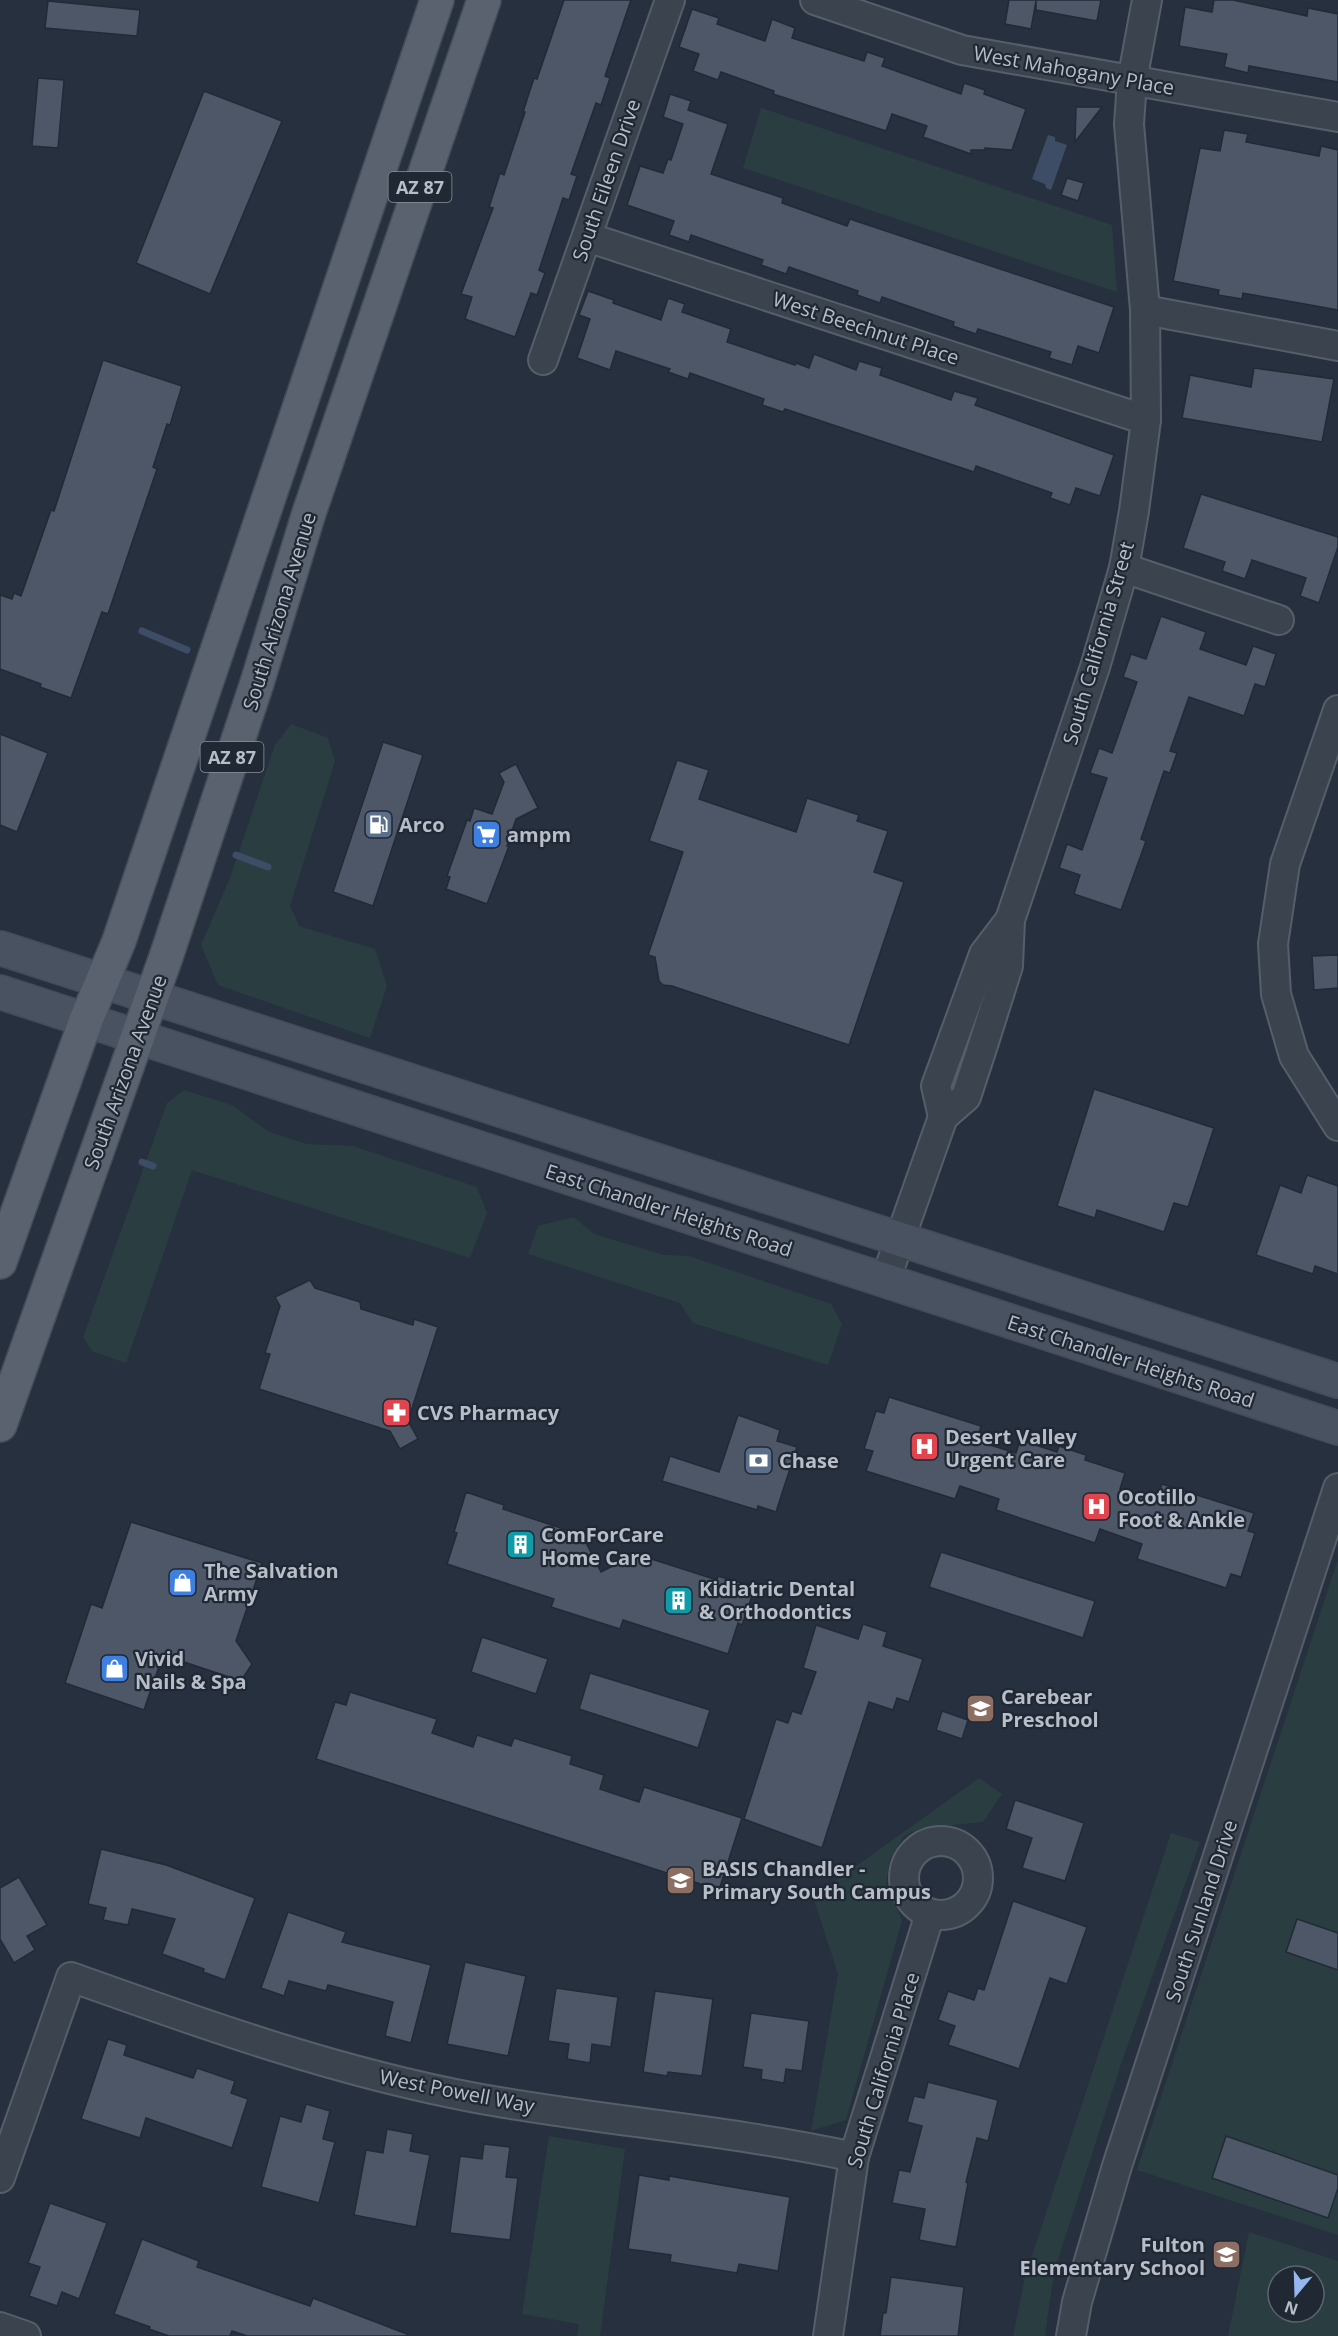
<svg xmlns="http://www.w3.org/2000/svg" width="1338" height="2336" font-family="'Open Sans',sans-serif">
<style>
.green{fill:#2a3e41;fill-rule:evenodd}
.water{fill:#3e4d66}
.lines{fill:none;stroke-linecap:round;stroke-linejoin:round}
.stream{stroke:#3e4d66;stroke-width:7}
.building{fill:#4d5767;stroke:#222a36;stroke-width:1.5}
.street-casing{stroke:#565e69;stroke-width:32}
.secondary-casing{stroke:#444c58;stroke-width:36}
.primary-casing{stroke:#444c58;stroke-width:36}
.street{stroke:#3b434f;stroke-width:28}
.secondary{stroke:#495261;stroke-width:33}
.primary{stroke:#59626e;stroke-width:33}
.labels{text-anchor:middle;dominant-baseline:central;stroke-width:4.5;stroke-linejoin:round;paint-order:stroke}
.shield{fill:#202834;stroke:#8a919c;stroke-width:1.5}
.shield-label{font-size:18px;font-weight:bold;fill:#b7bec9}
.street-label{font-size:20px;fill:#b7bec9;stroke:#202834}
.poi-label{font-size:20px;font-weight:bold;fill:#b7bec9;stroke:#202834;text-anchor:start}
</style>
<rect width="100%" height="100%" fill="#27303e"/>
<g class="green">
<path d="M761,108L1112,225L1117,292L743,168Z"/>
<path d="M291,724L328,738L335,761L290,906L299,926L375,949L387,986L370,1038L218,985L201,945L230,878L275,745Z"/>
<path d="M184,1090L232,1105L269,1132L307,1144L353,1146L477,1187L487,1213L470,1258L192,1170L126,1363L92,1351L83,1337L167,1103Z"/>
<path d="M574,1217L594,1234L664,1255L689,1256L831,1304L842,1324L828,1365L693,1323L680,1303L528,1254L538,1226Z"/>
<path d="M1338,1559V2235L1137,2170Z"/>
<path d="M979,1778L1002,1794L983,1822L922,1828L904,1836L890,1859L886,1885L902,1920L846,2120L811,2131L838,1974L813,1897Z"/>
<path d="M1171,1833L1200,1842L1121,2064L1054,2272L1045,2336H1013L1025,2277Z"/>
<path d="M549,2136L625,2149L600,2336H577L579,2324L522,2314Z"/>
<path d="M1249,2232L1338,2261V2336H1228ZM1278,2276H1314V2312H1278Z"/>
</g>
<path class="water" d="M1048,135L1055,137V141L1067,145L1051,190L1046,188L1045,184L1032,179Z"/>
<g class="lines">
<g class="stream">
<path d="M142,631L187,650"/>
<path d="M236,855L268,867"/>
<path d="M142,1162L153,1166"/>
</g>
</g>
<g class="building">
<path d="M564,0H631L605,76L610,78L601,105L596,103L571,174L577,176L569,200L563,198L539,270L545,273L537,295L531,293L515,337L465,319L472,297L461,294L493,208L489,207L500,173L504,175L525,112H523L534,78L537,79Z"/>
<path d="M1009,0H1101L1097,21L1036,10V1L1031,29L1005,24Z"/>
<path d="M1214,0H1233L1307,16L1308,8L1338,14V82L1249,66L1248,73L1224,67L1227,54L1179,46L1185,7L1212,12Z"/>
<path d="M48,1L140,10L137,36L45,28Z"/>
<path d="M692,9L719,18L717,24L765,41L772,19L795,28L792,38L864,61L867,52L885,58L882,66L961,94L964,83L985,90L984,94L1026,109L1012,150L985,148V150H971V154L923,137L927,126L892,114L886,131L773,94L774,91L721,72L718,80L693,71L699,54L679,47Z"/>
<path d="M38,78L64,80L58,148L32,146Z"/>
<path d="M204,91L282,121L210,294L136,263Z"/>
<path d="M670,94L691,101L688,110L728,124L711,174L783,198L782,203L847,226L850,219L1114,307L1099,353L1078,346L1072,365L1049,358L1051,352L978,329L976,334L953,326L954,322L882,297L880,303L857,295L858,291L789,267L786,274L761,265L763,260L691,235L689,242L669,235L674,221L627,205L640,166L663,173L668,159L671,160L683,124L663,117Z"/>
<path d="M1076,107H1102L1075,142Z"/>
<path d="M1224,130L1248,134L1246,142L1319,156L1321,146L1338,150V310L1243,293L1242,299L1218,295L1219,290L1173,281L1200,148L1220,151Z"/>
<path d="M1067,178L1084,183L1078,201L1061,195Z"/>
<path d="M588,291L614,300L613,303L661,320L668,298L685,304L682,312L731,329L727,342L795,365L796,363L809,368L814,354L856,370L859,361L882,368L880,375L951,400L954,391L978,398L975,405L1114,455L1100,496L1076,488L1070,505L1050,498L1052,493L976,466L974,472L785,409L783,412L762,405L764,399L690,373L688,379L668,372L670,369L616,351L610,370L577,358L590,319L579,315Z"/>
<path d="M103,360L182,386L170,425L167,424L153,467L157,469L108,614L102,612L71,698L40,687L41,684L0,669V595L12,599L14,593L21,596L51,510L54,511Z"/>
<path d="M1254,368L1334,379L1322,442L1182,418L1190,375L1251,387Z"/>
<path d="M1201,494L1338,537V547L1319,603L1300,596L1306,578L1252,560L1245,579L1222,571L1225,562L1183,548Z"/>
<path d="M1161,616L1206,632L1200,649L1246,665L1253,646L1276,654L1265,687L1255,684L1244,716L1189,697L1170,751L1177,753L1170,773L1164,771L1141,839L1146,841L1121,910L1074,894L1080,875L1059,868L1067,844L1082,850L1107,778L1090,773L1099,748L1112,753L1137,682L1123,677L1131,654L1146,659Z"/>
<path d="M0,734L48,753L17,832L0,825Z"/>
<path d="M383,742L423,755L373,906L333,892Z"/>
<path d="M677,760L709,770L699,799L796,832L807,798L859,815L857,821L888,831L874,872L904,882L849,1045L672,986L663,985L659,981L655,957L648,955L683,852L649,841Z"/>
<path d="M516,764L538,808L516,819L507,846H509L487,904L446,889L450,877L447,876L467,820L470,821L474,808L492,814L504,782L499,773Z"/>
<path d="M1338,955V988L1314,990L1312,956Z"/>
<path d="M1094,1089L1214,1128L1188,1207L1174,1203L1164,1232L1097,1210L1095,1218L1057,1206Z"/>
<path d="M1307,1175L1338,1186V1274L1315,1266L1313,1274L1256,1255L1280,1185L1301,1193Z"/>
<path d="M310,1280L315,1288L360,1302L361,1309L413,1325L414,1319L438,1327L408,1421L418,1439L400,1449L390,1431L259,1389L270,1354L265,1353L280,1306L275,1297Z"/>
<path d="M889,1397L981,1426L977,1441L1016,1453L1020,1440L1057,1452L1059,1446L1086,1455L1085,1460L1125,1473L1120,1489L1156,1500L1162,1484L1254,1513L1248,1531L1255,1533L1241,1577L1231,1574L1226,1588L1137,1559L1142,1544L1100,1529L1095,1543L996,1510L999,1499L960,1486L955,1499L866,1471L873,1451L864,1449L876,1411L884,1413Z"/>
<path d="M738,1415L780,1430L777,1441L797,1447L776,1512L758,1506L757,1510L662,1481L670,1456L719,1472Z"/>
<path d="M466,1492L504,1505L503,1509L582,1535L601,1572L636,1554L717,1580L718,1576L755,1587L742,1625L738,1623L728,1654L623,1620L620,1629L551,1607L554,1599L447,1564L457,1533L454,1532Z"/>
<path d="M131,1522L262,1563L236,1641L252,1664L241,1681L163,1655L144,1710L65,1683L91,1604L102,1608Z"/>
<path d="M941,1552L1095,1601L1083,1638L929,1587Z"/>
<path d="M863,1624L887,1632L883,1646L923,1659L909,1702L897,1698L893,1710L869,1702L822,1848L744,1819L776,1719L788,1723L792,1711L801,1714L816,1672L803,1668L816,1625L858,1639Z"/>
<path d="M482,1637L548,1659L536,1694L471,1672Z"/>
<path d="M590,1673L710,1710L698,1748L579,1709Z"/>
<path d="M350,1692L437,1719L432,1733L473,1747L477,1735L511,1746L514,1738L572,1756L570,1764L604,1775L600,1789L639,1802L644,1787L742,1818L719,1890L316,1759L335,1702L346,1705Z"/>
<path d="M942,1711L968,1720L962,1739L936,1730Z"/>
<path d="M1015,1800L1084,1823L1065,1881L1022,1868L1032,1838L1006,1829Z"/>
<path d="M101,1849L166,1865L255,1898L225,1980L203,1972L204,1969L162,1954L175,1919L132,1909L128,1925L103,1920L106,1908L88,1904Z"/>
<path d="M19,1877L47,1925L27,1936L35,1950L14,1963L0,1939V1888Z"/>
<path d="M1013,1901L1087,1927L1067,1984L1050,1978L1019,2069L948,2045L955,2026L938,2020L948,1991L974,2000L978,1988L984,1990Z"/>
<path d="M288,1912L346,1932L342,1942L431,1965L411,2043L385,2036L393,2002L328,1985L326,1991L289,1981L284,1996L261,1988Z"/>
<path d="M1297,1919L1338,1933V1970L1286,1952Z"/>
<path d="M465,1962L526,1976L508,2056L447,2044Z"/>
<path d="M556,1988L618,1997L611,2047L592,2044L590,2063L567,2059L569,2044L548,2041Z"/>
<path d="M655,1991L713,1999L702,2076L668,2072L667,2076L643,2072Z"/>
<path d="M751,2013L809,2021L802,2071L786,2069L784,2083L761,2079L762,2070L743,2067Z"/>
<path d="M108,2039L127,2045L124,2055L193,2078L197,2068L235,2081L231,2093L248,2099L232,2148L146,2118L140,2138L81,2119Z"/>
<path d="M928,2082L998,2100L988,2141L977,2138L966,2182L968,2183L956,2247L919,2240L925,2209L892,2203L899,2170L910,2172L922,2126L907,2122L914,2096L924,2098Z"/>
<path d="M306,2104L330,2111L323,2139L335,2142L319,2203L261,2187L280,2116L301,2122Z"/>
<path d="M387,2129L413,2134L410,2151L430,2155L416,2227L354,2215L366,2150L383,2153Z"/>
<path d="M1226,2136L1338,2175V2188L1328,2218L1212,2178Z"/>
<path d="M484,2144L510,2147L506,2177L518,2178L510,2240L450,2233L460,2156L482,2159Z"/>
<path d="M639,2175L669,2180V2176L790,2197L778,2271L739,2264L737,2273L670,2262L671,2255L628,2249Z"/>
<path d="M50,2203L107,2223L79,2299L62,2292L57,2306L29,2296L40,2267L28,2263Z"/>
<path d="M142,2239L199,2261L197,2267L310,2306L313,2298L407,2334V2336H247L232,2331L230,2336H169L149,2329L150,2327L114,2314Z"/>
<path d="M891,2277L964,2287L958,2336H880L883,2313H886Z"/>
</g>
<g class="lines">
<defs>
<g id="street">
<path d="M815,0L962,50L1338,117"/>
<path d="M587,237L1146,420"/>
<path d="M1145,310L1338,346"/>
<path d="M543,360L670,0"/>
<path d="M1124,568L1279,620"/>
<path d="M1338,710L1285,864L1273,944L1276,994L1294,1056L1338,1126"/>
<path d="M943,1117L936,1086L984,954L1010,920"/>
<path d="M885,1281L943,1117L966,1097L984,1042L1008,966L1010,920L1095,667L1124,568L1134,511L1146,420L1145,310L1129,124L1132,81L1147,0"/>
<circle cx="941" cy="1878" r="37"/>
<path d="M0,2178L71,1977C205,2025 337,2072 476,2098C602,2121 730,2130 854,2157"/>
<path d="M0,2327L26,2336"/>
<path d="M828,2336L854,2157L930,1914"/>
<path d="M1071,2336L1077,2302L1117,2166L1338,1488"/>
</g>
<g id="secondary">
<path d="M0,948L1338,1381"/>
<path d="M0,992L1338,1428"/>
</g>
<g id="primary">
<path d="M0,1262L86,1020L119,941L437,0"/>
<path d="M0,1425L167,954L257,683L308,516L484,0"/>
</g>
</defs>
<use href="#street" class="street-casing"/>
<use href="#secondary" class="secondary-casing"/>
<use href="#primary" class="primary-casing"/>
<use href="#street" class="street"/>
<use href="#secondary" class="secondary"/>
<use href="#primary" class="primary"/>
</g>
<defs>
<symbol id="fuel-square" viewBox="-11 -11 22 22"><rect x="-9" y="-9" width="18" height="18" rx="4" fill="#5c6f8a" stroke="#202834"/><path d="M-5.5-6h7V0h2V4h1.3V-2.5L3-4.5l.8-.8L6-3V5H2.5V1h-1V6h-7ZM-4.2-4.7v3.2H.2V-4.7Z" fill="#fff"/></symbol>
<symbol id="supermarket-square" viewBox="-11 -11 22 22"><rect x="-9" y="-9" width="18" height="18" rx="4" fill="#3f7fe0" stroke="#202834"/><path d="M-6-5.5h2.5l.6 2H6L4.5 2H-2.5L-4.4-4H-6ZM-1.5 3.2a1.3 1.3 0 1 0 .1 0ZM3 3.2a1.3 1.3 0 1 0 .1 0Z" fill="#fff"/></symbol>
<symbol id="pharmacy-square" viewBox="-11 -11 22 22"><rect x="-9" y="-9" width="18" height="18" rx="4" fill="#e0444e" stroke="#202834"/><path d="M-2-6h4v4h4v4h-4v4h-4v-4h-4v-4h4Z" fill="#fff"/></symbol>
<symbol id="hospital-square" viewBox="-11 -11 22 22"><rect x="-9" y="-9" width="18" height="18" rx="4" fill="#e0444e" stroke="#202834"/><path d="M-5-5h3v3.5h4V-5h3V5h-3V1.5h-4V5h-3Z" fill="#fff"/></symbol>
<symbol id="bank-square" viewBox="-11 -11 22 22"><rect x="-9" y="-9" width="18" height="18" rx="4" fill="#5c6f8a" stroke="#202834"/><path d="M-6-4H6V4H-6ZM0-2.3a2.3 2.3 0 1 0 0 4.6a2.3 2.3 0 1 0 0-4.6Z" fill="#fff"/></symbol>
<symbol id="building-square" viewBox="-11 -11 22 22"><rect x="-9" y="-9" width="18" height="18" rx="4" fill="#0f9aa8" stroke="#202834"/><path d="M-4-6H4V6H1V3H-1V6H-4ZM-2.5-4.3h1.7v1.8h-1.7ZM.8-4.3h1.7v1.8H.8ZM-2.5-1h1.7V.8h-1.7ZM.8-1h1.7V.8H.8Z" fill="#fff"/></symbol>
<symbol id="shop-square" viewBox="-11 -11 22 22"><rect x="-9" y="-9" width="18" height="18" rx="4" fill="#3f7fe0" stroke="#202834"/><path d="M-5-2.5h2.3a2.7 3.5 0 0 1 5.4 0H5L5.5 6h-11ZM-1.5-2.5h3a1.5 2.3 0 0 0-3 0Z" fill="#fff"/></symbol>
<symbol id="school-square" viewBox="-11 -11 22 22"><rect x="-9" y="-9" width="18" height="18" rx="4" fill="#8d6e63" stroke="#202834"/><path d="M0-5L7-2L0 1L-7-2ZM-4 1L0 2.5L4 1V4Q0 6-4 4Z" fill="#fff"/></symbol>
</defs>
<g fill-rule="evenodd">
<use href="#fuel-square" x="362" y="808" width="33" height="33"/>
<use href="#supermarket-square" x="470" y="818" width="33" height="33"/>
<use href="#pharmacy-square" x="380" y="1396" width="33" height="33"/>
<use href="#hospital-square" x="908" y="1430" width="33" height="33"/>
<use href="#bank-square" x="742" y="1444" width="33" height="33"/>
<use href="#hospital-square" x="1080" y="1490" width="33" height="33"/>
<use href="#building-square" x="504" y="1528" width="33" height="33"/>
<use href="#shop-square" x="166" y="1566" width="33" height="33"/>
<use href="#building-square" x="662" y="1584" width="33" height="33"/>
<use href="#shop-square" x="98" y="1652" width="33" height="33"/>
<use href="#school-square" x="964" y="1692" width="33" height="33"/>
<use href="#school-square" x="664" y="1864" width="33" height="33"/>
<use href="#school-square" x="1210" y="2238" width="33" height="33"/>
</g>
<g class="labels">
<g class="shield">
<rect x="388.5" y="172" width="63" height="30" rx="4.5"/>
<rect x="200.5" y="742" width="63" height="30" rx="4.5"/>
</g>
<g class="shield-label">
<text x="420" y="187">AZ 87</text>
<text x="232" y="757">AZ 87</text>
</g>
<g class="street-label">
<text transform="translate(1074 70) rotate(10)">West Mahogany Place</text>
<text transform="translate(606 180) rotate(-71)">South Eileen Drive</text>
<text transform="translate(866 328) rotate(18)">West Beechnut Place</text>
<text transform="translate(279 611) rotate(-73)">South Arizona Avenue</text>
<text transform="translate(1098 643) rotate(-74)">South California Street</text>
<text transform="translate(125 1072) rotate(-70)">South Arizona Avenue</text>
<text transform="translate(669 1210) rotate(18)">East Chandler Heights Road</text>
<text transform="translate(1131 1361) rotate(18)">East Chandler Heights Road</text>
<text transform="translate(1201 1911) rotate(-72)">South Sunland Drive</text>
<text transform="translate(883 2070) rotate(-73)">South California Place</text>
<text transform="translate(457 2091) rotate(11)">West Powell Way</text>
</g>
<g class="poi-label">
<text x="399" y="824">Arco</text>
<text x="507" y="834">ampm</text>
<text x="417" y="1412">CVS Pharmacy</text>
<text x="945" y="1436">Desert Valley<tspan x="945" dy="23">Urgent Care</tspan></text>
<text x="779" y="1460">Chase</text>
<text x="1118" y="1496">Ocotillo<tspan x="1118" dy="23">Foot &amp; Ankle</tspan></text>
<text x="541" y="1534">ComForCare<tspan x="541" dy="23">Home Care</tspan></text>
<text x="204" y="1570">The Salvation<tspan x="204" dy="23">Army</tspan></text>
<text x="699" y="1588">Kidiatric Dental<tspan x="699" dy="23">&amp; Orthodontics</tspan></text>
<text x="135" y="1658">Vivid<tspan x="135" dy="23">Nails &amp; Spa</tspan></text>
<text x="1001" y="1696">Carebear<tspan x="1001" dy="23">Preschool</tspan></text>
<text x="702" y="1868">BASIS Chandler -<tspan x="702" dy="23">Primary South Campus</tspan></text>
<text x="1205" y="2244" text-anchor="end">Fulton<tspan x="1205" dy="23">Elementary School</tspan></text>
</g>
</g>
<g transform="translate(1296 2294) rotate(199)"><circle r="28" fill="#202834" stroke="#5c6470" stroke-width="1.5"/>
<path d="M0-4.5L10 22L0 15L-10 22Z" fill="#94b6f1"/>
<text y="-9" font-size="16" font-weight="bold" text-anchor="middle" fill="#b7bec9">N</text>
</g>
</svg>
